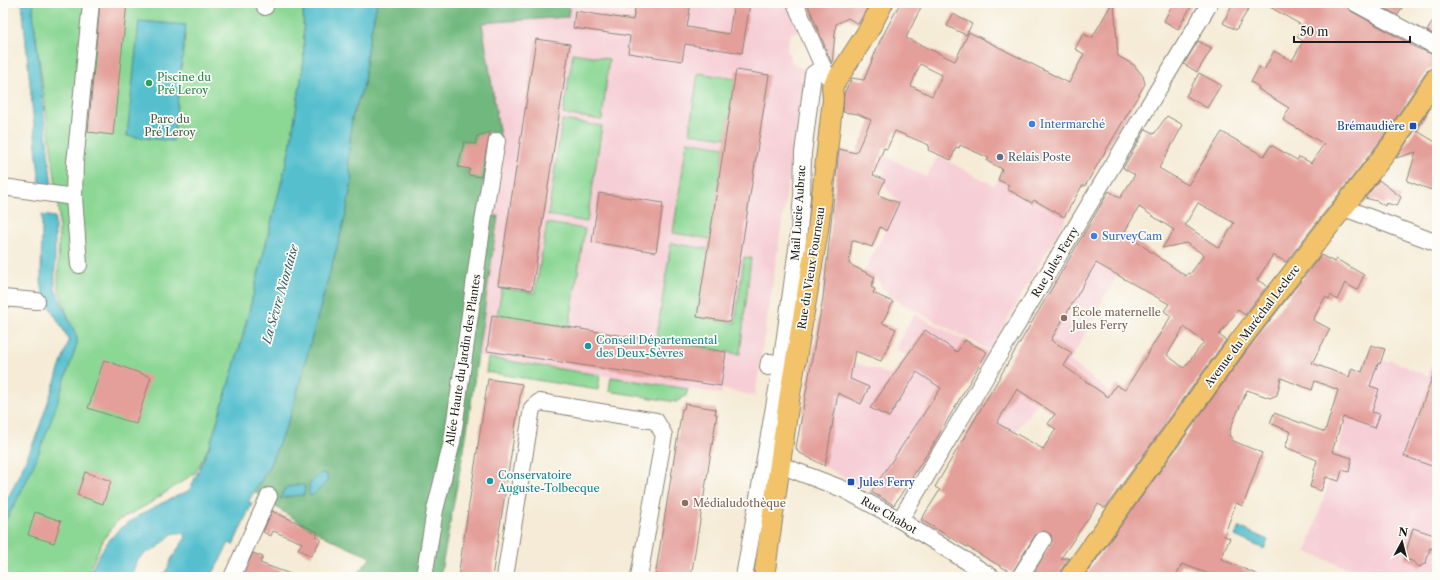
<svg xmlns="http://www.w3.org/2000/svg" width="1440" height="580" font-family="'Libre Caslon Text',serif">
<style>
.built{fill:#f6cfd6}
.green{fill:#8bd794;stroke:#547a58}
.forest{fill:#70b87e;stroke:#466a4d}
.water{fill:#54bfce;stroke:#386e75}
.building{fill:#e49f9a;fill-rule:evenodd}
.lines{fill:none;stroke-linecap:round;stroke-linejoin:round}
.minor-casing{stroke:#888479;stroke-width:18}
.major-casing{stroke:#888479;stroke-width:22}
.minor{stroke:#fff;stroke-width:16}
.major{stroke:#f2c36a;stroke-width:20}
.leisure-dot{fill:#2e9e5b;stroke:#fdfcf7;stroke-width:1.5}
.shop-dot{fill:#3f7fe0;stroke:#fdfcf7;stroke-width:1.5}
.transit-dot{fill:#1a4fb4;stroke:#fdfcf7;stroke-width:1.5}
.service-dot{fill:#5c6f8a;stroke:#fdfcf7;stroke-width:1.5}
.education-dot{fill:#8d6e63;stroke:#fdfcf7;stroke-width:1.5}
.culture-dot{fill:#0f9aa8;stroke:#fdfcf7;stroke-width:1.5}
.labels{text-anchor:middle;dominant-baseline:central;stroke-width:3.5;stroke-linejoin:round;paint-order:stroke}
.leisure-label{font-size:11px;fill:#27864d;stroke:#fdfcf7;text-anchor:start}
.park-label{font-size:11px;fill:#435d46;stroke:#fdfcf7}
.shop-label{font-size:11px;fill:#366cbe;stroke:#fdfcf7;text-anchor:start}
.transit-label{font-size:11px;fill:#164399;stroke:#fdfcf7;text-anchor:end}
.service-label{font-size:11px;fill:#4e5e75;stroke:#fdfcf7;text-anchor:start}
.street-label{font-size:11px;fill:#1c1c1c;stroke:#fdfcf7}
.education-label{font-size:11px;fill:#785e54;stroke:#fdfcf7;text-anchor:start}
.culture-label{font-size:11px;fill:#0d838f;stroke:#fdfcf7;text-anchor:start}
.water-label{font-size:12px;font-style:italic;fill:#325d63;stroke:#fdfcf7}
</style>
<rect width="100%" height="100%" fill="#fdfcf7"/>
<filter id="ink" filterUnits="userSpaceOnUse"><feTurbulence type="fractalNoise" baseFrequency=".025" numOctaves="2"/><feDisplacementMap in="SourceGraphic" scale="8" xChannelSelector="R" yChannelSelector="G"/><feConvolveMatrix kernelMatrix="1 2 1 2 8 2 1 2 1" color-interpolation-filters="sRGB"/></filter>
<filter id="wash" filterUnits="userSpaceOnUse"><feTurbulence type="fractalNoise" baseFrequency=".012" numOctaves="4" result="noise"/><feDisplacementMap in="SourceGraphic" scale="16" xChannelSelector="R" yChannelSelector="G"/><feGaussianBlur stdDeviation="0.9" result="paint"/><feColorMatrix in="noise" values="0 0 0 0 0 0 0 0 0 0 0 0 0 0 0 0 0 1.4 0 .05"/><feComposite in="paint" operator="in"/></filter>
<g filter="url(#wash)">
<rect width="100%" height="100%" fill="#f5ebd6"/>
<g class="built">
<path d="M570,3H790L801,30L792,33L789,37L787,50L792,62L801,68L806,69L755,396L722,389L721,394L477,356L498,216H489L501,142L482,23L568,17Z"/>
<path d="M1112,3H1114L1118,56L1143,76L1145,84L1096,168L1093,167L1089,176L1091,177L1084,189L1081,187L1069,209L1071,210L989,351L972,341L886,295L888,292L881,287L880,283L875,277L864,272L899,203L880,181L885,171L877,167L884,155L926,177L938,156L993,185L998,180L1004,164L938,136L958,92L938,83L942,75L878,45L887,28L959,63L974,34L1069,83Z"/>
<path d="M1074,250L1117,275L1070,361L1111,393L1165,426L1133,470L1038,402L1015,433L971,426Z"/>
<path d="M914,314L987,352L931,448L894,505L798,452L853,362L892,375L906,355L897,350L900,340Z"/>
<path d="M1437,349V577H1371L1306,552L1334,467L1346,418L1368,355L1388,362L1390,360L1428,376Z"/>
</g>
<g class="green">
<path d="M33,3H303L304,61L290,148L241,343L210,445L195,473L147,505L117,521L103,540L86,577H3V519L75,339L58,287L59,216L56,185L32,7Z"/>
<path d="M573,53L609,59L602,120L563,114Z"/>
<path d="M698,73L735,79L726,138L689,133Z"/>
<path d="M562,120L602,126L587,222L548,215Z"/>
<path d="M687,141L724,147L710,239L673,233Z"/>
<path d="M547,223L585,229L569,327L497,316L502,288L535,293Z"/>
<path d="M671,243L708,249L698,317L735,323L744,257L751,258L740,354L656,341Z"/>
<path d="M488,358L600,375L598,390L486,372Z"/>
<path d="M611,377L688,389L686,396L676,402L609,391Z"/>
</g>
<path class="forest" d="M377,3H570L568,17L482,23L501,142L489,216H498L466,437L440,577H355L371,557C329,541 289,518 254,491L269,467L290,417L346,214L352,179L348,162L352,117L364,84L367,50Z"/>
<g class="water">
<path d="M22,3H34L33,11L52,187L40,186Z"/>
<path d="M303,3H377L367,50L364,84L352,117L348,162L352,179L346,214L290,417L269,467L248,502L252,503L233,545L229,543L211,577H164L172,558L186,537L184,534C170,529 167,541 158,547C151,551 141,554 137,562C134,566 133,572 131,577H89C94,563 102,548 112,537C126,520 167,500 188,491L191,487L210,445L241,343L290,148L304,61Z"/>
<path d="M139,21L186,25L173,141L127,136Z"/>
<path d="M42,215L55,217V289L77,337V344C56,405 38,469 3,524V506L9,496L35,440L68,343V338L44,297L41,282Z"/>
<path d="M321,473L327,474L328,480L315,494L309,496V484Z"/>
<path d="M298,485H305L304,495L290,496L280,499L285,488Z"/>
<path d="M1239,527L1268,540L1264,549L1235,536Z"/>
</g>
<g id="blocks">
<g class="building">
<path d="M100,3H127L113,135L88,132Z"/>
<path d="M636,3H691L687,27L729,34L734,3H750L742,53L685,44L682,61L628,53L630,36L573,28L575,11L633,20Z"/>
<path d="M807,3H870L858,24L848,18L836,24L832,64Z"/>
<path d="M900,3H923L906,38L955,61L969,32L1069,83L1084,54L1075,49L1083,34L1092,38L1112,3H1114L1118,56L1134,65L1143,76L1145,84L1085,186H1082L1064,217L1034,200L1032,203L1007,189L1009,185L998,180L1002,169L987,161L989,158L960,145L959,148L956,147L951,160L928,150L929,145L895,131L887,149L884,148L873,175L885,180L878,195L899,203L886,231L880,227L872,247L852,240L849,264L875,277L871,287L875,289L873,293L893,302L882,323L896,329L881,361L855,351L850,379L869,387L861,404L838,393L825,466L798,452L796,448L823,298L839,149L856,153L871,120L858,114L843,112L844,93L852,78L864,80L880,41ZM920,64L942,75L932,96L911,86Z"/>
<path d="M1173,3H1193L1178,29L1164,21Z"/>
<path d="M1233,3H1252L1236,30L1223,23Z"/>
<path d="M1263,3H1346L1351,11L1417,48L1437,56V66L1427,71L1382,139L1286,262L1273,255L1257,280L1267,286L1245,315L1238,310L1219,335L1226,340L1105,508L1098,504L1061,558H1069L1061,570L1059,577H1031L1052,541L1051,535L1044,531L1035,535L1012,573L921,520L940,490L935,487L1109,191L1120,198L1135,175L1123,168L1146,129L1154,134L1167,116L1183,125L1159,168L1188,185L1222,132L1264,156L1271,145L1297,160L1299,157L1302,158L1311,163L1324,144L1283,120L1289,108L1258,89L1259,87L1251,82L1259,67L1264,70L1274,51L1292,61L1303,41L1297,37L1303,26ZM1198,203L1234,223L1219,248L1185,225ZM1139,207L1174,230L1162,248L1186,243L1204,255L1190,274L1188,273L1186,276L1124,233ZM1096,263L1169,304L1164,311L1171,316L1125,390L1116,385L1108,397L1064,366L1072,353L1051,340ZM1184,327L1204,342L1184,368L1167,355ZM1017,389L1055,414L1048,424L1056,429L1043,449L997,423Z"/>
<path d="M1375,3H1405L1398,15Z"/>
<path d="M953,14L972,24L966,35L947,26Z"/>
<path d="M1437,14V36L1427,31Z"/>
<path d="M536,39L570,44L532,290L498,285Z"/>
<path d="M1198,41L1212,48L1197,72L1184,64Z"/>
<path d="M736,70L769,75L730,322L697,317Z"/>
<path d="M1199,73L1221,85L1207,108L1186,96Z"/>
<path d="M1430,108L1417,131L1437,143V192L1407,181L1416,152L1396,158Z"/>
<path d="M490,132L481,177L468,175L470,169L458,167L464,142L475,144L477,136Z"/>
<path d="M1379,180L1401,197L1397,206L1386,203L1385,206L1377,201L1365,198Z"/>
<path d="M599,193L663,203L656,252L592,242Z"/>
<path d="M1321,255L1334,262L1336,259L1364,275L1357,290L1345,283L1337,300L1331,295L1329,299L1325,297L1313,320L1330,329L1312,363L1349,377L1352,368L1362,372L1371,345L1385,349L1380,364L1378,363L1370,386L1379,389L1372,412L1380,414L1375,428L1343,417L1332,452L1352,458L1349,472L1342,470L1339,481L1326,477L1321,491L1310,487L1317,460L1285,447L1291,432L1270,423L1274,413L1325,432L1338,390L1315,381L1312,390L1281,378L1277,395L1270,398L1247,390L1231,427L1229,436L1232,437L1231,440L1262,453L1243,506L1236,503L1224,536L1230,538L1221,559L1263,577H1208L1209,574L1182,564L1175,577H1084L1247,350Z"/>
<path d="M492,315L726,352L721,386L487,351Z"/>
<path d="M925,330L957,352L965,340L987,352L931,448L894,505L871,492L941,388L917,372L889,417L870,408Z"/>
<path d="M104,360L151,377L136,424L88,408Z"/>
<path d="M1435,369H1437V468L1404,456Z"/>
<path d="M488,379L522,384L492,577H458Z"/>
<path d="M685,404L716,409L715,414H717L691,577H655L682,409H684Z"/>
<path d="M85,472L111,481L103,504L77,495Z"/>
<path d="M272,511L318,532L316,537L321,539L311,556L298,549L302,543L273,531L271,536L263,532Z"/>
<path d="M35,512L61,521L54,543L28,535Z"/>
<path d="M1413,528L1437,536V550L1430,548L1426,563L1419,567L1412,561L1404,559Z"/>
<path d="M253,553L263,557L260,563L293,575L292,577H242Z"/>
</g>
</g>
</g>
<g filter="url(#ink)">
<use href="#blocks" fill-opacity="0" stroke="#888479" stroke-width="1"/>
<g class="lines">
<defs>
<g id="minor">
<path d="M264,3L265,7"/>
<path d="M795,3L827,76"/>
<path d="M1355,3L1437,47"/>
<path d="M3,187L74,197"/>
<path d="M1342,207L1437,243"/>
<path d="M79,265L74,197L75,163L91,3"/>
<path d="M3,298L37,301"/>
<path d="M768,367L769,362L781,364"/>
<path d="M780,465L843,489L900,520L992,577"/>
<path d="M900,520L1210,3"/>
<path d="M232,577L269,496"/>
<path d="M424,577L435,510L452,442L484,215L497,141"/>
<path d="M505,577L532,408L539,402L656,421L664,435L639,577"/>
<path d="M744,577L780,373L798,241L802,196L803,153L813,74L823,67"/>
<path d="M1020,577L1043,540"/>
</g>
<g id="major">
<path d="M764,577L789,400L818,230L833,99L832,87L868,31L883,3"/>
<path d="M1070,577L1238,343L1391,146L1437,77"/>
</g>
</defs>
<use href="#minor" class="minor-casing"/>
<use href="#major" class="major-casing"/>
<use href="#minor" class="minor"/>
<use href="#major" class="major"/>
</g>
</g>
<circle class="leisure-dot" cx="149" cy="83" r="4"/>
<g class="shop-dot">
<circle cx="1032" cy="124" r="4"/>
<circle cx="1094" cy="236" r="4"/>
</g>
<g class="transit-dot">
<rect x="1409" y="122" width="8" height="8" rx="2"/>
<rect x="847" y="478" width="8" height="8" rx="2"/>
</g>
<circle class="service-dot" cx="1000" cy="157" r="4"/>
<g class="education-dot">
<circle cx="1064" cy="318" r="4"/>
<circle cx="685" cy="503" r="4"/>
</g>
<g class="culture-dot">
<circle cx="588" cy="346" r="4"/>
<circle cx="490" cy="481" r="4"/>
</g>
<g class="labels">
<g class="leisure-label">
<text x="157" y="77">Piscine du<tspan x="157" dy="13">Pré Leroy</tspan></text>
</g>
<g class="park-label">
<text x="170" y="119">Parc du<tspan x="170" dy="13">Pré Leroy</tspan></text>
</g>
<g class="shop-label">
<text x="1040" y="124">Intermarché</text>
<text x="1102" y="236">SurveyCam</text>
</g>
<g class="transit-label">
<text x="1405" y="126">Brémaudière</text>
<text x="859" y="482" text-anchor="start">Jules Ferry</text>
</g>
<g class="service-label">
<text x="1008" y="157">Relais Poste</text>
</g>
<g class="street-label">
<text transform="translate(798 213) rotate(-86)">Mail Lucie Aubrac</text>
<text transform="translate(1055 262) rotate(-59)">Rue Jules Ferry</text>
<text transform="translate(811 268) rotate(-81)">Rue du Vieux Fourneau</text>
<text transform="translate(1252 326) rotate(-53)">Avenue du Maréchal Leclerc</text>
<text transform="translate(463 360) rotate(-81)">Allée Haute du Jardin des Plantes</text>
<text transform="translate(889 515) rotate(30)">Rue Chabot</text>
</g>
<g class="education-label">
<text x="1072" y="312">École maternelle<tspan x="1072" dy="13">Jules Ferry</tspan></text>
<text x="693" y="503">Médialudothèque</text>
</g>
<g class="culture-label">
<text x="596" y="340">Conseil Départemental<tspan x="596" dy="13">des Deux-Sèvres</tspan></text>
<text x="498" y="475">Conservatoire<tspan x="498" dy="13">Auguste-Tolbecque</tspan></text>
</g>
<g class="water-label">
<text transform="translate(280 294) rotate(-74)">La Sèvre Niortaise</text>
</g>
</g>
<rect width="1440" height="580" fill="none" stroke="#fdfcf7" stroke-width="16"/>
<g transform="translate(1402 542) rotate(7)" stroke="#fdfcf7" stroke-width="3" paint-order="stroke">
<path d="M0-3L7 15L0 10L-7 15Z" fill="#1c1c1c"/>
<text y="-6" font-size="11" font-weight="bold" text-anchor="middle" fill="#1c1c1c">N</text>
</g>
<path d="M1294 36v6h116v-6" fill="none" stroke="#1c1c1c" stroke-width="2"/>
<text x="1300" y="36" font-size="12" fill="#1c1c1c" stroke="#fdfcf7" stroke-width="3" paint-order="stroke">50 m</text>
</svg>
